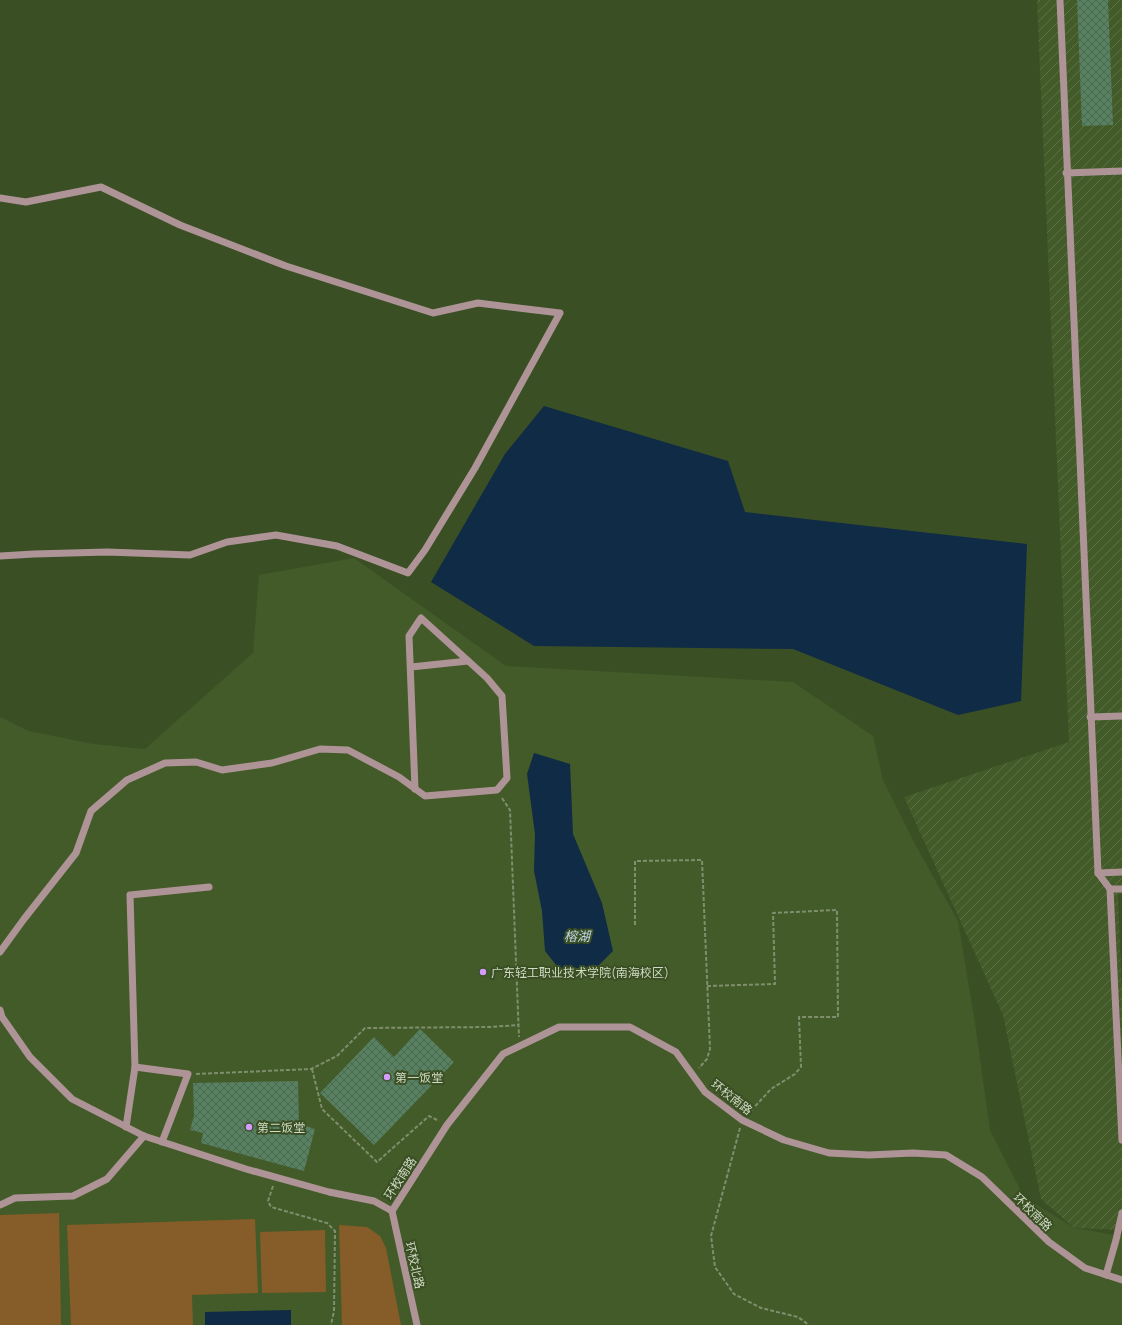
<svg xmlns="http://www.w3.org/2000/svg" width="1122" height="1325" font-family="Manrope,'Noto Sans SC',sans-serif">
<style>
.built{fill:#435a29}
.industrial{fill:url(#industrial-furrows)}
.grass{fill:#865d28}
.water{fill:#102b46}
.building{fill:url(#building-cross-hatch)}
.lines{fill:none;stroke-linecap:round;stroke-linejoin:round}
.path{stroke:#7f8f6d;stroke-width:2;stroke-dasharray:4 2;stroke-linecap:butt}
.minor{stroke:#ae9497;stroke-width:7}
.poi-dot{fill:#d49cfc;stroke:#3b4f25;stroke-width:1.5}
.labels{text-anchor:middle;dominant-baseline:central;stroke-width:4;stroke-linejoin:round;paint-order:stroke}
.poi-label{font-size:12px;fill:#cfdbc3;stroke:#3b4f25;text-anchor:start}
.street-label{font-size:12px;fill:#cfdbc3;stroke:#3b4f25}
.water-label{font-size:13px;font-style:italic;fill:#c2d6ea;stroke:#3b4f25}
</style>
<defs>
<pattern id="industrial-furrows" width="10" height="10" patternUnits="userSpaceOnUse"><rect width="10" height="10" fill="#435a29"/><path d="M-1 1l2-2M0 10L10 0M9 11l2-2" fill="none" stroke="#5d7146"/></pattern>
<pattern id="building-cross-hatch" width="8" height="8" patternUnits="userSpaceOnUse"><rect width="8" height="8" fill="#578160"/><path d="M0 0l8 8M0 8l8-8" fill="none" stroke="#4d6851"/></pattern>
</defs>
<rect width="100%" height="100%" fill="#3b4f25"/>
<path class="built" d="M354,558L506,666L793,682L873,736L883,780L915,844L958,921L975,1023L990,1130L1024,1197L1074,1228L1122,1236V1325H0V717L29,731L93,744L145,749L253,653L259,575Z"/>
<path class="industrial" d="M1037,0H1122V894L1118,895L1122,992V1230L1074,1228L1041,1199L1003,1015L904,797L1069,742Z"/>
<g class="grass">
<path d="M59,1213L61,1325H0V1215Z"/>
<path d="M255,1219L258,1293L192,1295L193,1325H71L67,1225Z"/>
<path d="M339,1225L367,1227L380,1236L386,1248L401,1325H342Z"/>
<path d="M325,1230L326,1292L262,1293L260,1232Z"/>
</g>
<g class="water">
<path d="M544,406L728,461L745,512L1027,544L1021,701L958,715L793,649L534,646L431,582L505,454Z"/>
<path d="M534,753L570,764L573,834L602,903L613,951L594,970H560L545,951L542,911L534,871L535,834L527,774Z"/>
<path d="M291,1310V1325H205V1312Z"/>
</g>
<g class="building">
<path d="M1077,0H1108L1113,125L1082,126Z"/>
<path d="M420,1029L454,1062L374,1145L320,1093L374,1037L394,1057Z"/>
<path d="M298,1081L299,1124L315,1129L304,1171L201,1143L203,1133L190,1130L194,1116L193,1083Z"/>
</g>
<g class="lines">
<g class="path">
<path d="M502,798L510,810L519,1037"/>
<path d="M635,925V861L702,860L710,1049L707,1059L699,1068"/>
<path d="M707,986L775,984L773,913L837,910L838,1017H799L801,1067L795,1074L771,1089L748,1114"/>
<path d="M312,1069L322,1109L377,1162L429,1116L439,1121"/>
<path d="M196,1074L311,1069L337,1056L365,1028L490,1027L518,1025"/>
<path d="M740,1128L711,1236L715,1267L734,1294L761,1308L798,1317L809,1325"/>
<path d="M273,1186L268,1201L271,1207L327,1223L335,1231L334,1311L331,1325"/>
</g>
<g class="minor">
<path d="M1060,0L1098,873L1110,889L1122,1140"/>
<path d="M1066,173L1122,171"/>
<path d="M0,198L26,202L101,187L180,225L286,266L433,313L478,303L560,313L475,468L425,550L408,573L337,546L276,535L227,542L190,555L107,552L34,554L0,556"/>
<path d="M411,667L468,661"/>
<path d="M1090,717L1122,716"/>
<path d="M1098,873L1122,872"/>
<path d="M1110,889H1122"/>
<path d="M0,952L24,919L76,853L91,811L127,780L165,763L196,762L222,770L272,763L320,749L348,750L399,777L425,796L497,790L507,778L502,696L487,678L421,618L409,636L415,789"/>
<path d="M0,1010L2,1017L30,1057L72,1099L144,1136L246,1169L329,1192L374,1201L392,1211"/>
<path d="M135,1067L130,895L209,887"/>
<path d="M126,1127L135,1067L188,1074L162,1142"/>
<path d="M0,1205L15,1198L73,1196L107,1179L144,1136"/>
<path d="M392,1211L447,1125L503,1054L559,1027H630L676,1052L705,1092L742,1120L784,1140L829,1153L869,1155L913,1153L946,1155L982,1177L1049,1242L1085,1268L1122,1280"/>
<path d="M392,1211L417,1325"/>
<path d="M1106,1275L1116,1240L1122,1213"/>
</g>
</g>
<g class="poi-dot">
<circle cx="483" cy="972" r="4"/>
<circle cx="387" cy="1077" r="4"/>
<circle cx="249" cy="1127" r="4"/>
</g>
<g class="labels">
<g class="poi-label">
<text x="491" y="972">广东轻工职业技术学院(南海校区)</text>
<text x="395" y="1077">第一饭堂</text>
<text x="257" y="1127">第二饭堂</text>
</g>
<g class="street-label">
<text transform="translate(732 1097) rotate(38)">环校南路</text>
<text transform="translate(400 1178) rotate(-57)">环校南路</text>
<text transform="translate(1033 1212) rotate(44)">环校南路</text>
<text transform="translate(415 1265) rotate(77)">环校北路</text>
</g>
<g class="water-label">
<text x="577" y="936">榕湖</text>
</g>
</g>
</svg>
